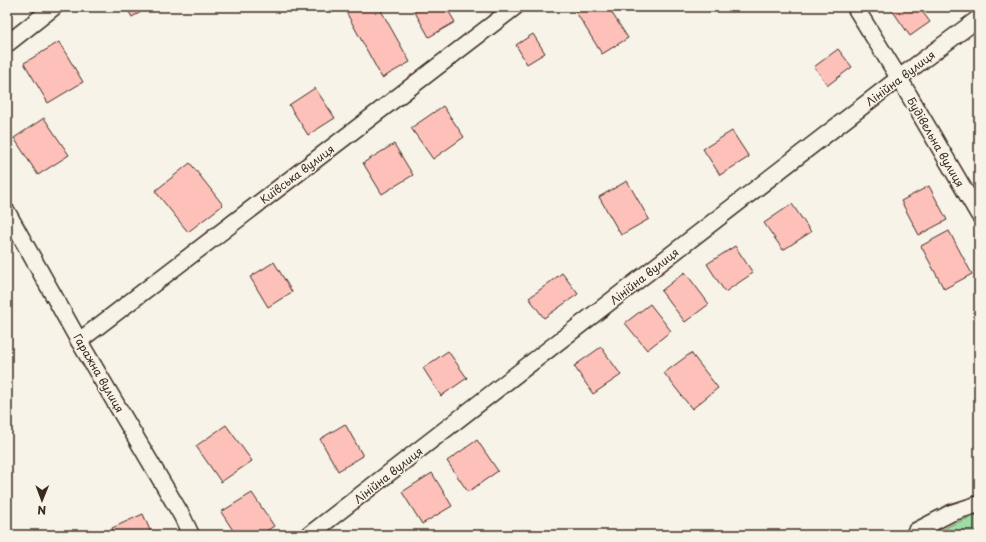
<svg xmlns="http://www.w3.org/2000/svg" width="986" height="542" font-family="'Playpen Sans',sans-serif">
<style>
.green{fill:#9ddda6;stroke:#6c8462}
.building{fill:#fdc1ba;stroke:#3b2a1e}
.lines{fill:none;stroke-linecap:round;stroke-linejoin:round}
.street-casing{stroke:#3b2a1e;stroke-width:19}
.street{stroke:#f7f3e8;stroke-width:16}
.labels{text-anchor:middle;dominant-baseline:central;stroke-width:3;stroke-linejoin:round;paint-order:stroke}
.street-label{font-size:11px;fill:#3b2a1e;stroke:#f7f3e8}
</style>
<rect width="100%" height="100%" fill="#f7f3e8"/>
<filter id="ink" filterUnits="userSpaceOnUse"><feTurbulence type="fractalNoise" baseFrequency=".025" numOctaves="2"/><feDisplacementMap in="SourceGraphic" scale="8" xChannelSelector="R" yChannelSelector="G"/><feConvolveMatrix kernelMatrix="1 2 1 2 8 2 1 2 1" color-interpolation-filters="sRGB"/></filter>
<g filter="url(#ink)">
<path class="green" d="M979,514V535H933L953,524Z"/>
<g class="building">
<path d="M126,7H150L132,17Z"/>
<path d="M351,7H379L410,62L382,78L345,10Z"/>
<path d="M412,7H446L455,22L429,37Z"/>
<path d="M578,7H608L628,38L602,54L574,9Z"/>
<path d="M897,7H919L930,22L910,36L892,10Z"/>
<path d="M533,34L545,53L527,64L516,45Z"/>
<path d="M59,42L83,82L48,103L24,63Z"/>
<path d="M838,49L852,67L828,85L814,67Z"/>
<path d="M315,88L335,118L308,135L289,105Z"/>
<path d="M443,106L464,137L433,159L411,128Z"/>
<path d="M44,118L69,155L38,175L14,138Z"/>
<path d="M732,131L749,157L720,175L703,149Z"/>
<path d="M394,144L413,175L382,194L363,163Z"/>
<path d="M190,163L223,205L188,232L155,191Z"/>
<path d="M627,181L649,219L621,235L599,197Z"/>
<path d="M929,186L947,220L919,235L901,201Z"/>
<path d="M792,204L811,232L783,250L764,223Z"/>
<path d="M949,231L972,274L944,289L921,246Z"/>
<path d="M735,246L753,273L725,292L707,264Z"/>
<path d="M274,262L292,292L268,307L250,277Z"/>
<path d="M685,272L709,304L685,322L661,291Z"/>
<path d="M562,273L578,294L544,318L529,298Z"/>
<path d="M650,304L671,331L647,350L625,323Z"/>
<path d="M601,347L621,375L593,394L574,366Z"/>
<path d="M448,351L467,378L441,396L423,368Z"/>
<path d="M691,353L718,388L692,409L664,373Z"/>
<path d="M345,424L363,456L338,471L320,439Z"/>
<path d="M226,425L252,461L221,482L196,446Z"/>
<path d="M477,440L498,471L468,492L447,461Z"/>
<path d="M432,473L452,506L422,524L402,492Z"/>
<path d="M252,493L274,526L260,535H236L221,512Z"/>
<path d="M143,514L152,535H115L112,528Z"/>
</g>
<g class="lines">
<defs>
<g id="street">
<path d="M855,7L899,78L979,215"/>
<path d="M7,44L54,7"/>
<path d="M7,212L79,341L182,516L191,535"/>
<path d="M79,341L515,7"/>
<path d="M309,535L899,78L979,18"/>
<path d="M914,535L916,531L951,513L979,504"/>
</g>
</defs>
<use href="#street" class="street-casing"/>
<use href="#street" class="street"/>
</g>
</g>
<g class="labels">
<g class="street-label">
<text transform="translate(900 78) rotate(-37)">Лінійна вулиця</text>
<text transform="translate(936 142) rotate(60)">Будівельна вулиця</text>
<text transform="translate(297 174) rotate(-37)">Київська вулиця</text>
<text transform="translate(644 276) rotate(-38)">Лінійна вулиця</text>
<text transform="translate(99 373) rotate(60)">Гаражна вулиця</text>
<text transform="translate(388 475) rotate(-38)">Лінійна вулиця</text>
</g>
</g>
<rect width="986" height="542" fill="none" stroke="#f7f3e8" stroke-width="24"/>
<rect x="12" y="12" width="962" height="518" fill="none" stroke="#3b2a1e" stroke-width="1.5" filter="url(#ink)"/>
<g transform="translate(42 500) rotate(181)" stroke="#f7f3e8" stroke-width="3" paint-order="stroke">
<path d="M0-3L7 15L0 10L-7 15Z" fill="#3b2a1e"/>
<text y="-6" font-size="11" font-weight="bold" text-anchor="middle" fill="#3b2a1e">N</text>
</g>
</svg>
